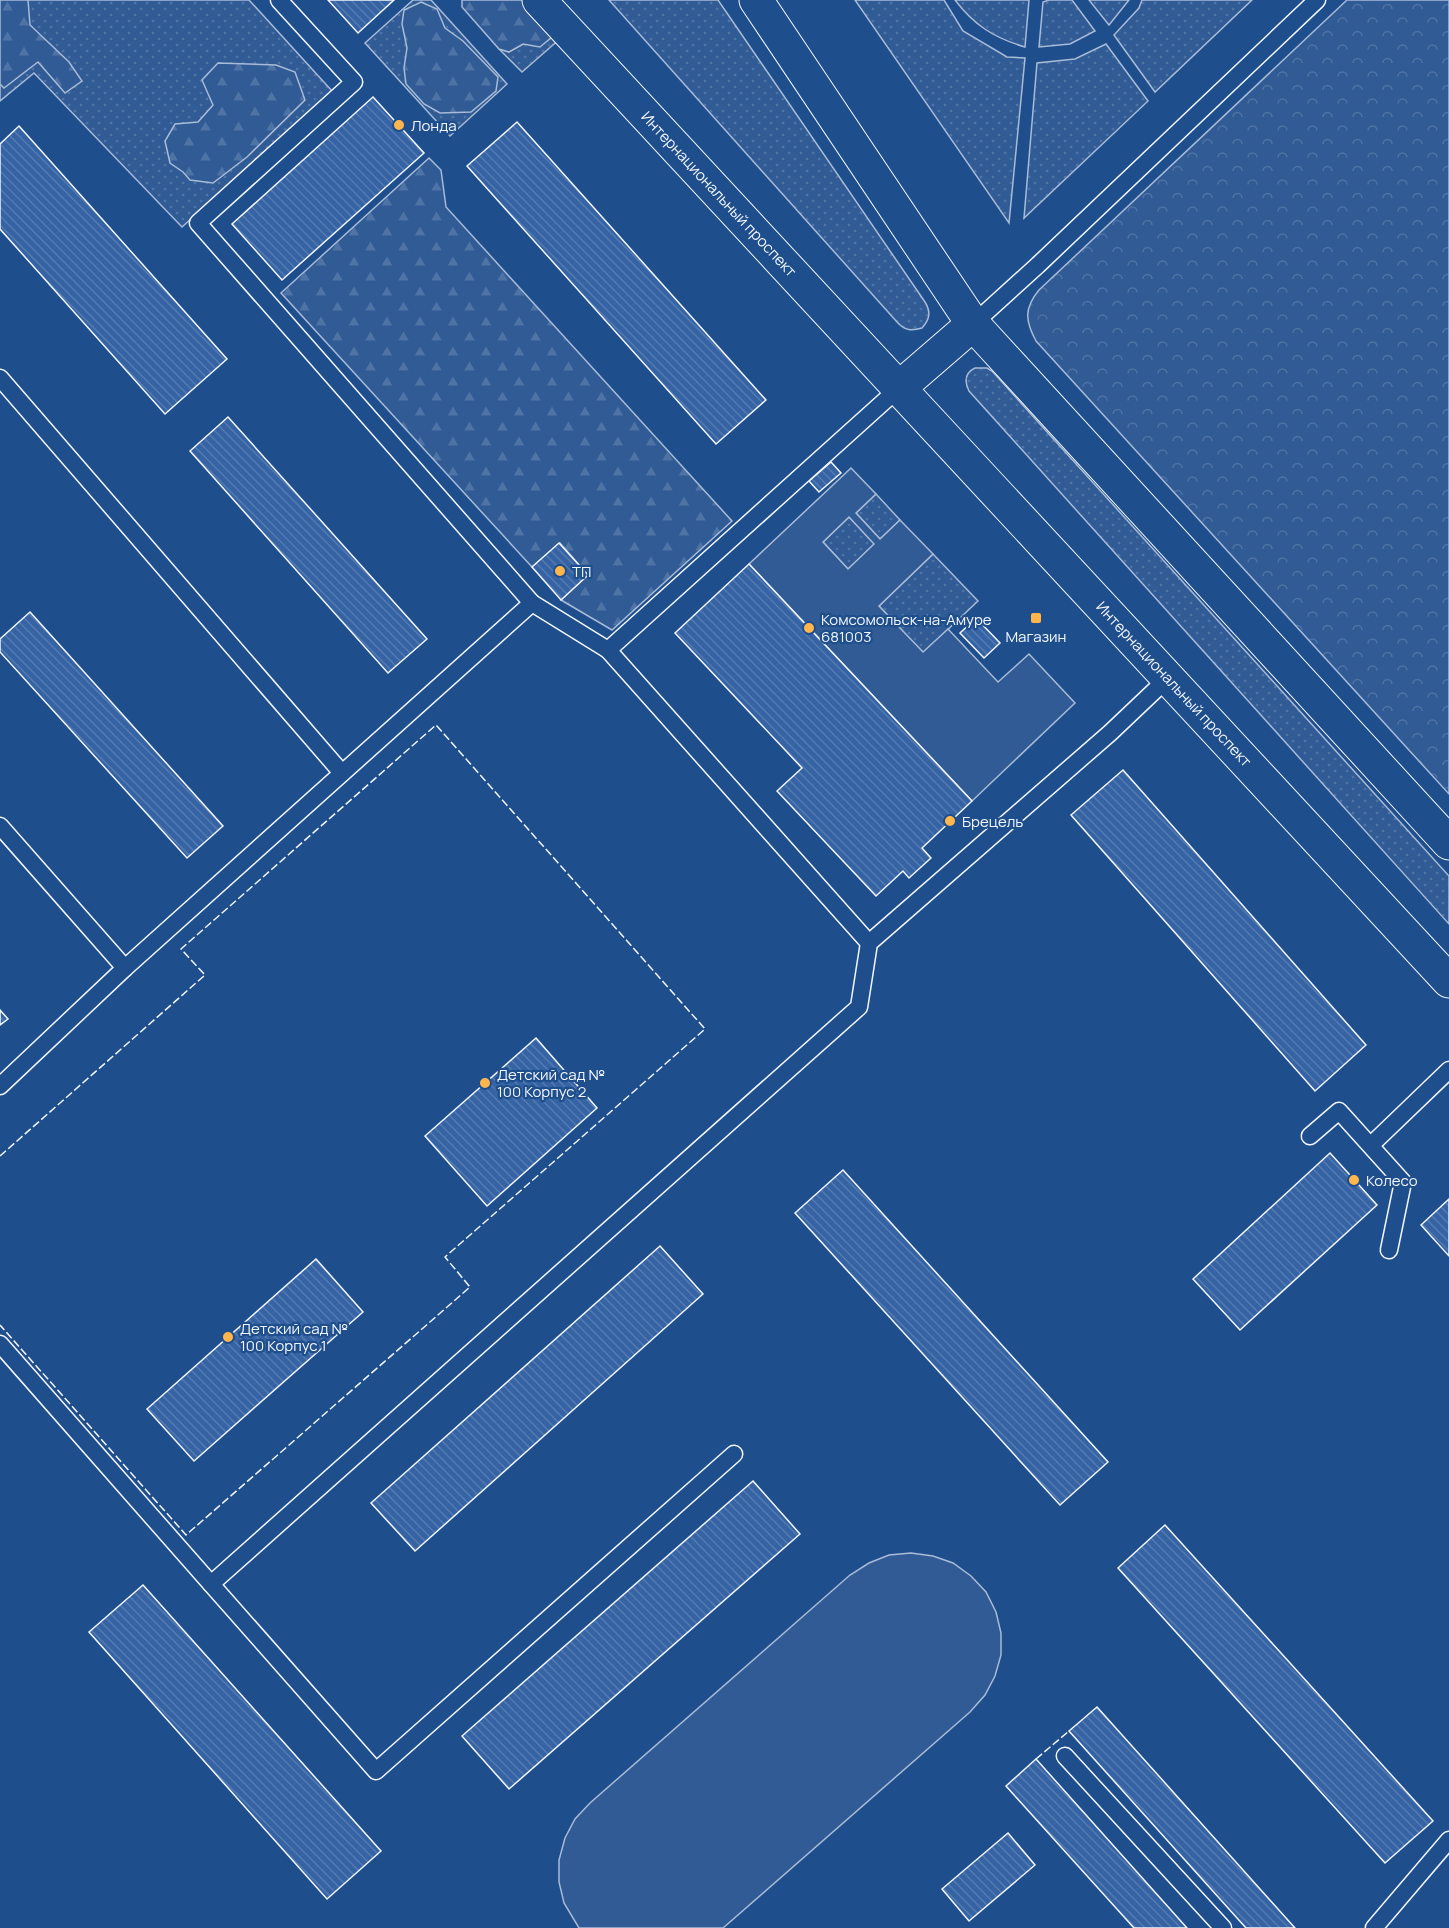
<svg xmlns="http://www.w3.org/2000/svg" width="1449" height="1928" font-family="Manrope,sans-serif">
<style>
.grass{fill:url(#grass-dots);stroke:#a8bbd7;stroke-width:1.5}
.forest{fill:url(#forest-firs);stroke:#a8bbd7;stroke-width:1.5}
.park{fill:url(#park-crowns);stroke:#a8bbd7;stroke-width:1.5}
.built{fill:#305b95;stroke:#a8bbd7;stroke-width:1.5;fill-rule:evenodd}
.building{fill:url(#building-back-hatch);stroke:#f2f6ff;stroke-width:1.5}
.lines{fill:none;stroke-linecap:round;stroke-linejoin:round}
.service-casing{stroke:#f2f6ff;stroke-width:19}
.tertiary-casing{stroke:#f2f6ff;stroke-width:35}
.secondary-casing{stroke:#f2f6ff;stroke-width:35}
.service{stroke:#1f4e8c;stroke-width:16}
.tertiary{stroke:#1f4e8c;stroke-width:33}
.secondary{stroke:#1f4e8c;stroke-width:33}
.fence{stroke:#f2f6ff;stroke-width:1.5;stroke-dasharray:8 3;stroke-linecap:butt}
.poi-dot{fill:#ffb74d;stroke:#1f4e8c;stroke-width:2}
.labels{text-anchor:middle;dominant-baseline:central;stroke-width:4.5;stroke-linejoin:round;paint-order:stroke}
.poi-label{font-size:15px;fill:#f2f6ff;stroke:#1f4e8c;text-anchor:start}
.street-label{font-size:15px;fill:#f2f6ff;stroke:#1f4e8c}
</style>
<defs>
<pattern id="grass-dots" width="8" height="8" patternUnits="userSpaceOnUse" patternTransform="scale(1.5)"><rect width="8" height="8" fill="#305b95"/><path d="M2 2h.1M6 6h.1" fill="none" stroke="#4e73a5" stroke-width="1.8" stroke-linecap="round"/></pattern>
<pattern id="forest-firs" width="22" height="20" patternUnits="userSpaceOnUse" patternTransform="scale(1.5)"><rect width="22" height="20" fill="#305b95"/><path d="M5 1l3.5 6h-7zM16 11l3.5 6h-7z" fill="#4e73a5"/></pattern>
<pattern id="park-crowns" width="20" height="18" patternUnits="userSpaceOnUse" patternTransform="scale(1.5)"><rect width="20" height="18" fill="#305b95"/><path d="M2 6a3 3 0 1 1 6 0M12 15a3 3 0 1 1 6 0" fill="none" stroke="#4e73a5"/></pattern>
<pattern id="building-back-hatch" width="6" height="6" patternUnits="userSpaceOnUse" patternTransform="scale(1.5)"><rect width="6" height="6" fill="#3563a3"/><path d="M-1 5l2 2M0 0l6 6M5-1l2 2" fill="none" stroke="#537ab1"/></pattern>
</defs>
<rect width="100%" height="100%" fill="#1f4e8c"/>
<g class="grass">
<path d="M0,0H249L332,91L182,227L34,73L0,101Z"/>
<path d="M413,0H431L507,84L450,136L365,43Z"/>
<path d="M609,0H718L925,302C931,312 930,319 922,328C912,331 905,331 897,322Z"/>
<path d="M855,0H944L963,31L1007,57L1025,58L1009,223Z"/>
<path d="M955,0H1029L1025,47C994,38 974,25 955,0Z"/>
<path d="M1049,0H1072L1095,31L1070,44L1039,47L1043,2Z"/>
<path d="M1089,0H1129L1109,25Z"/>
<path d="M1142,0H1252L1155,92L1114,35L1139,8Z"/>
<path d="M552,37H562L522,72L499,49L509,52L523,44Z"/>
<path d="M1106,44L1148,101L1024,218L1037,63L1075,59Z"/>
<path d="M975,368H987L992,371L1449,876V924L969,391C964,381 965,373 975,368Z"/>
<path d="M876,494L900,520L880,539L856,513Z"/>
<path d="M849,517L875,544L848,569L823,542Z"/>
<path d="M933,554L978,601L923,653L879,606Z"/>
</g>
<g class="forest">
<path d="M0,0H28L30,25L69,62L82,81L65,93L38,62L4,88L0,84Z"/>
<path d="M462,0H529L552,37L540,47L523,44L509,52L499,49L462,7Z"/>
<path d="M421,2L437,9L445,28L463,41L498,77L496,91L471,112L440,113L424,104L406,84L404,68L407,48L402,24L404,10Z"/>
<path d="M218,63L276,65L295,72L305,100L247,157L213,183L190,180L183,172L170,163L165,141L175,124L198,122L213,105L202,80Z"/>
<path d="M429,158L441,170L446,207L732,521L612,630L561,600L588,575L560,543L532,567L281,293Z"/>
</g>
<path class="park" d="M1347,0H1449V794L1036,341C1025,321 1024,308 1039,290Z"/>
<g class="built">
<path d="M851,468L876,494L856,513L880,539L900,520L933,554L879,606L923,652L948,629L998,682L1029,654L1075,703L972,801L749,564ZM849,517L874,544L848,569L823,542Z"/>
<path d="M911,1553L933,1556L953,1563L971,1576L986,1592L996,1612L1001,1633V1655L995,1676L985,1695L970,1712L723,1928H579L564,1903L559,1882V1860L565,1838L575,1819L590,1803L850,1575L869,1563L889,1555Z"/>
</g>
<g class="building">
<path d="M328,0H394L358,33Z"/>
<path d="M373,97L424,153L282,280L232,224Z"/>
<path d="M517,122L766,400L716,444L467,166Z"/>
<path d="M19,126L227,359L165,414L0,229V144Z"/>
<path d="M228,417L427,639L388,673L190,451Z"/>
<path d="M831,462L841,473L819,492L809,481Z"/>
<path d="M559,543L588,575L561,600L532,567Z"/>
<path d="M749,564L972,801L922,848L931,858L909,878L903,871L876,896L777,791L802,768L675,633Z"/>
<path d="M30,612L223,826L187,858L0,652V639Z"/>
<path d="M976,618L1000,643L984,658L960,633Z"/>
<path d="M1123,770L1366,1045L1315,1091L1071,815Z"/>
<path d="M0,1010L8,1019L0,1025Z"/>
<path d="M536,1038L597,1108L487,1206L425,1136Z"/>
<path d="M1330,1153L1377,1205L1240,1330L1193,1279Z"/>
<path d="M843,1170L1108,1462L1060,1505L795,1213Z"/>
<path d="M1449,1199V1256L1421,1225Z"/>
<path d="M660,1246L703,1294L415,1551L371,1503Z"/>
<path d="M316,1259L363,1312L194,1461L147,1409Z"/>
<path d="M753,1481L800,1534L509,1789L462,1736Z"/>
<path d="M1165,1525L1433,1821L1385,1863L1118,1568Z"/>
<path d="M143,1585L381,1851L327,1899L89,1632Z"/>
<path d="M1097,1707L1295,1928H1246L1069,1731Z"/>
<path d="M1036,1759L1187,1928H1134L1006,1786Z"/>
<path d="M1008,1833L1035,1865L969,1921L942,1889Z"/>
</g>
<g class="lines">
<defs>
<g id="service">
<path d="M279,0L354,82L198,223L532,603"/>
<path d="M973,324L1038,265L1317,0"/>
<path d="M0,378L342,773"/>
<path d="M608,650L869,943"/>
<path d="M0,826L125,968"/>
<path d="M0,1086L125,968L532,603L608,650L899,388"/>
<path d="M1310,1136L1339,1111L1403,1182L1389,1250"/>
<path d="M1371,1145L1449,1070"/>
<path d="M0,1344L211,1584L859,1007L869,943L1110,733L1168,678"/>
<path d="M211,1584L376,1771L734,1454"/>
<path d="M1065,1756L1223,1928"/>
<path d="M1374,1928L1449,1840"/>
</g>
<path id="tertiary" d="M899,388L973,324"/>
<g id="secondary">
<path d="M539,0L1449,981"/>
<path d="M756,0L973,324L1449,843"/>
</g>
</defs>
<use href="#service" class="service-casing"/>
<use href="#tertiary" class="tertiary-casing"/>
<use href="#secondary" class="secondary-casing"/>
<use href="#service" class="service"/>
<use href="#tertiary" class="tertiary"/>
<use href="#secondary" class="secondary"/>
<g class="fence">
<path d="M0,1156L205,975L181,949L436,725L705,1029L445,1257L470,1287L186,1535L0,1325"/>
<path d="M1036,1759L1069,1731"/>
</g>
</g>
<g class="poi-dot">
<circle cx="399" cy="125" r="6"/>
<circle cx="560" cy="571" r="6"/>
<rect x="1030" y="612" width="12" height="12" rx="3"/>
<circle cx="809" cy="628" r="6"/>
<circle cx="950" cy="821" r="6"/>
<circle cx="485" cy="1083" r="6"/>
<circle cx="1354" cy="1180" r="6"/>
<circle cx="228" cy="1337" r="6"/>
</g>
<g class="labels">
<g class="poi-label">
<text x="411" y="125">Лонда</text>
<text x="572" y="571">ТП</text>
<text x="821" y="619">Комсомольск-на-Амуре<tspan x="821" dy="17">681003</tspan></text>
<text x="1036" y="636" text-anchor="middle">Магазин</text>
<text x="962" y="821">Брецель</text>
<text x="497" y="1074">Детский сад №<tspan x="497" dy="17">100 Корпус 2</tspan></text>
<text x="1366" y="1180">Колесо</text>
<text x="240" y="1328">Детский сад №<tspan x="240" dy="17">100 Корпус 1</tspan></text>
</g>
<g class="street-label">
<text transform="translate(719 194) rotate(47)">Интернациональный проспект</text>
<text transform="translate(1174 684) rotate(47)">Интернациональный проспект</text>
</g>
</g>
</svg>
